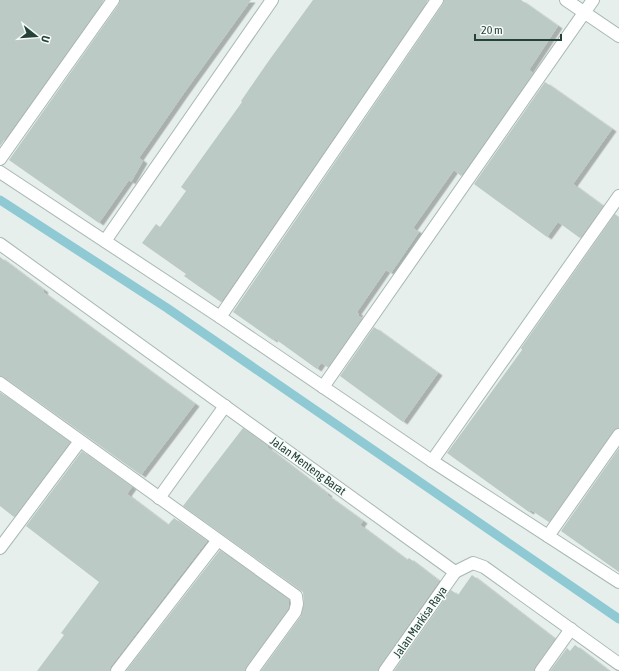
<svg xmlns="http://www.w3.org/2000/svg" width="619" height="671" font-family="'Asap Condensed',sans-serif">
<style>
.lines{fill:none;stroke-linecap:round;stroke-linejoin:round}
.stream{stroke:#8ec9d4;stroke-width:9}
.building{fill:#bbcac4;filter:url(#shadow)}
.minor-casing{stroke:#a8b8b2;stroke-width:14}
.minor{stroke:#fff;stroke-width:12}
.labels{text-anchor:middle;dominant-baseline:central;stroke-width:3;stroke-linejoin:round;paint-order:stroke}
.street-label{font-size:12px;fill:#24423a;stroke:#f7fbf9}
</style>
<defs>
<filter id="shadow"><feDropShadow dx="4.5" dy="2.5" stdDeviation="0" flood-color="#0004"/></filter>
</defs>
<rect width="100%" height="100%" fill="#e6efeb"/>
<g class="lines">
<path class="stream" d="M0,200L167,308L619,619"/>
</g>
<g class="building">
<path d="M0,0H104L0,146Z"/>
<path d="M120,0H251L184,93L139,158L143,161L131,182L129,180L99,223L9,160L119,4Z"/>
<path d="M313,0H428L221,302L184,276L186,274L142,243L156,224L160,227L186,191L181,187L242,102L241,101L270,59Z"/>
<path d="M444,0H521L558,26L529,70L533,73L461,176L454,170L413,228L419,232L391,273L386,270L357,312L359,314L357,315L362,318L328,367L321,363L317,369L274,338L273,340L233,312L443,4Z"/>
<path d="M545,82L612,129L573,184L603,206L580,238L558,222L547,237L474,184Z"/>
<path d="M615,214L619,217V428L613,431L549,522L531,510L529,512L447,453L522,350L521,348Z"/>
<path d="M0,257L44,290L43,292L195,404L141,475L4,377L0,376Z"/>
<path d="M374,327L438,373L403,422L340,376Z"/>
<path d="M0,392L70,442L14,517L0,506Z"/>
<path d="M243,428L268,446L267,447L328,494L327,495L363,521L360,525L407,560L409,558L439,581L379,667L378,671H261L301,616L304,603L303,592L183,506Z"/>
<path d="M619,448V572L561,531Z"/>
<path d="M82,451L132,487L127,494L168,525L174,518L207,541L111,666L110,671H37L64,635L61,633L99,582L26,526Z"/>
<path d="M220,550L289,600L288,609L246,667L245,671H126Z"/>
<path d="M472,575L555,639L535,667L534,671H394L451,590L458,595Z"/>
<path d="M575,645L609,671H550L567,648L570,651Z"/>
</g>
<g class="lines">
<defs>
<g id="minor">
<path d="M566,0L619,36"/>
<path d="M0,159L113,0"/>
<path d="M0,172L220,317L432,461L619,582"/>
<path d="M105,241L272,0"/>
<path d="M0,244L455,572L473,563L484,567L619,664"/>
<path d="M220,317L437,0"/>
<path d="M0,383L296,596L297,604L295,612L252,671"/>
<path d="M323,387L593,0"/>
<path d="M432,461L619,196"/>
<path d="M159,498L225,406"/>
<path d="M548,536L619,435"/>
<path d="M0,548L80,441"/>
<path d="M117,671L218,540"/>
<path d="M385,671L455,572"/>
<path d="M541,671L571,629"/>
</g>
</defs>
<use href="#minor" class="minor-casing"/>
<use href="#minor" class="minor"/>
</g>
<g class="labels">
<g class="street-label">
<text transform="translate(308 466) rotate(36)">Jalan Menteng Barat</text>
<text transform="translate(420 622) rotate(-55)">Jalan Markisa Raya</text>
</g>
</g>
<g transform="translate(36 36) rotate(107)" stroke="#f7fbf9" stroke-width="3" paint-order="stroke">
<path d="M0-3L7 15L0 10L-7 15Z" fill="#24423a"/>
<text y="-6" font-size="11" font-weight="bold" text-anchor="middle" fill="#24423a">U</text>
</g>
<path d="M475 34v6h86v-6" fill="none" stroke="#24423a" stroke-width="2"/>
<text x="481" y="34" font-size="12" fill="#24423a" stroke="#f7fbf9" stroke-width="3" paint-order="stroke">20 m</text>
</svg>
